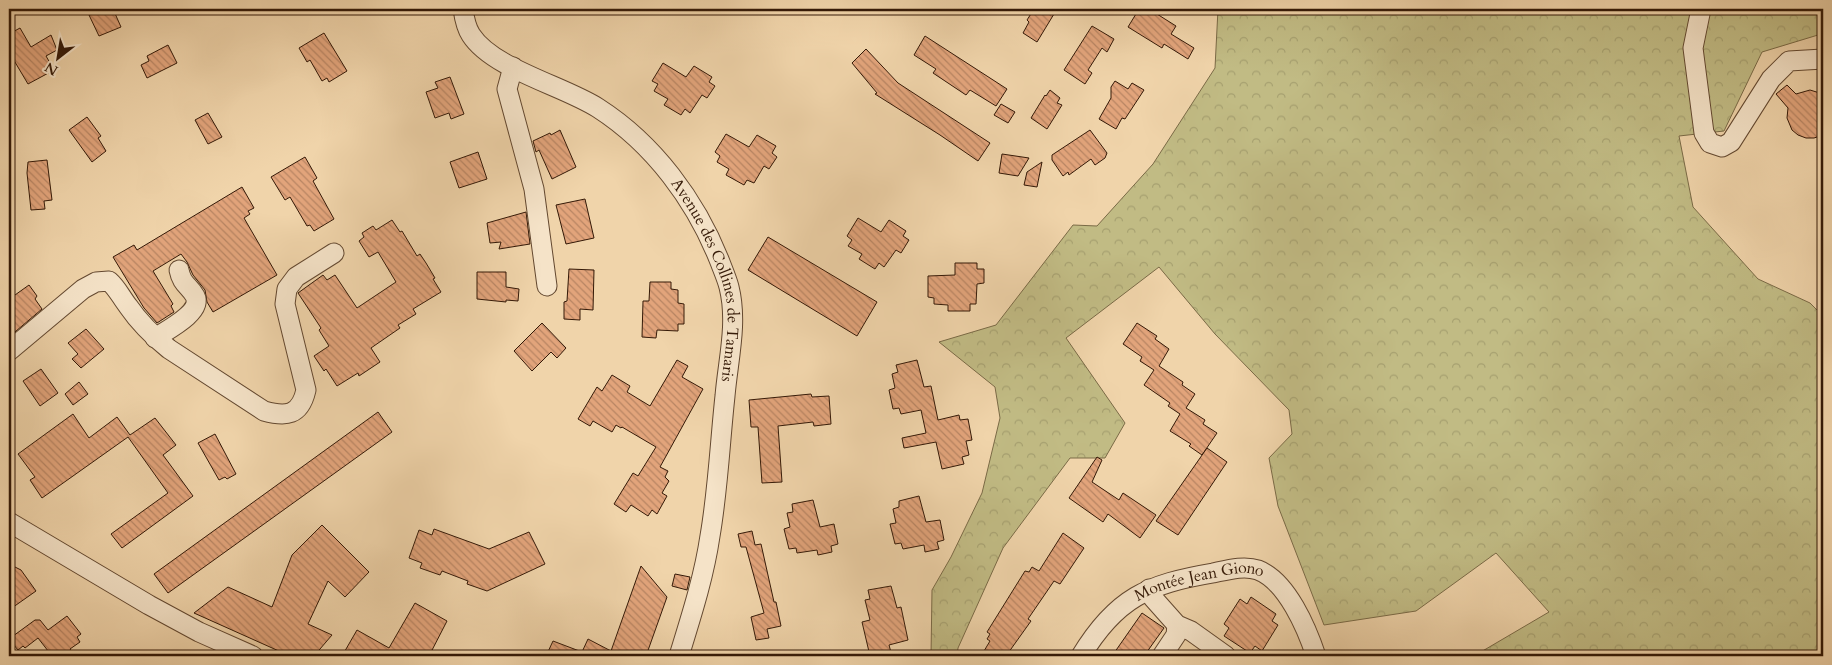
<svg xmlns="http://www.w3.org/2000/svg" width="1832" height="665" font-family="Cardo,serif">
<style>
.forest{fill:url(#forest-crowns);stroke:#7a6a46}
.building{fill:url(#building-back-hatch);stroke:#341907}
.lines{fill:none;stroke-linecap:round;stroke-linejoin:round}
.minor-casing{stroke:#634830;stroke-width:21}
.minor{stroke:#f5e3c8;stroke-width:19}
.labels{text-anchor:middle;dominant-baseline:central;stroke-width:4;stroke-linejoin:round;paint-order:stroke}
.street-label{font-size:16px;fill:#341907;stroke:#f5e3c8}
</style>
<defs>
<pattern id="forest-crowns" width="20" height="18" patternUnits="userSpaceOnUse" patternTransform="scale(1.25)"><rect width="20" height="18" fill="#c1bb84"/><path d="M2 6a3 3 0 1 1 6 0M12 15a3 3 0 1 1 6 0" fill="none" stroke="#a6a070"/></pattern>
<pattern id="building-back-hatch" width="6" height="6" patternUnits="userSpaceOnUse" patternTransform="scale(1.25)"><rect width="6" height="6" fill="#e2a47b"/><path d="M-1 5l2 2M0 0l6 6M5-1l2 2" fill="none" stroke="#b88563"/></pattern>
</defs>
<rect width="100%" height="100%" fill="#f0d4aa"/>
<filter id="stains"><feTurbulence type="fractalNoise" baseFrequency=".004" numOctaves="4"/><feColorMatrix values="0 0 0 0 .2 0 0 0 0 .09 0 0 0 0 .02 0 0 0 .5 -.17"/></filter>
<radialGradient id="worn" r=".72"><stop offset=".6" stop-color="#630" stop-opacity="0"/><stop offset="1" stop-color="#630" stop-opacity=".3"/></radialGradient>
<path class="forest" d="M1218,9H1823V22L1818,35L1762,52L1724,131L1679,136L1693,207L1758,279L1810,303L1823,316V656H1474L1549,612L1496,553L1416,611L1324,625L1278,506L1269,458L1292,434L1289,410L1215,334L1159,267L1066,338L1125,423L1105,458H1070L1003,548L958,648L957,656H931L932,590L951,557L982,493L1000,418L995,387L939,342L996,325L1073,225L1097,226L1153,164L1215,68Z"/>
<g class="building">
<path d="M105,9H113L121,27L99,36L89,15Z"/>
<path d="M1034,9H1057L1037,42L1023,33L1029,22L1027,20Z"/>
<path d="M1139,9H1149L1176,26L1171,34L1194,48L1188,59L1164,44L1162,48L1128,27Z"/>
<path d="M1092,26L1114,39L1107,52L1102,48L1088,70L1092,73L1085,84L1064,70Z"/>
<path d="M20,28L31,47L51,35L57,50L46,56L54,70L28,84L9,52V34Z"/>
<path d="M324,33L347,71L329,82L327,78L322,81L310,60L307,62L299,48Z"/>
<path d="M925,36L1007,89L996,106L970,90L966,95L933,73L936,69L914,55Z"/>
<path d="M168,45L177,63L147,78L141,65L149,61L147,56Z"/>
<path d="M866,49L898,83L990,143L978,161L940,135L875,94L877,93L852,63Z"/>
<path d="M663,63L686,77L694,66L712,77L709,82L715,86L707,98L702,95L690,113L685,109L681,115L664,105L668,99L654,91L658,84L652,81Z"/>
<path d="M450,77L464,114L451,119L449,113L435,118L426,92L438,88L435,82Z"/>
<path d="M1115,81L1128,89L1132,83L1144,90L1125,119L1122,118L1116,129L1099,119L1111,98V87Z"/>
<path d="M1787,85L1796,94L1810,90L1823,94V135L1814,138H1806L1798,135L1792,130L1787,118L1788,108L1776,94Z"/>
<path d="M1050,90L1060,98L1057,103L1062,105L1047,129L1031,118L1045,95L1046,96Z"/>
<path d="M1001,104L1015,112L1008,123L994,115Z"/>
<path d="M208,113L222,137L208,144L195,120Z"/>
<path d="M87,117L101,136L98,138L106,151L92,162L69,130Z"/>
<path d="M560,130L576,167L552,179L539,150L536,152L533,141L550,133L551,135Z"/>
<path d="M1090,130L1107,153L1105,158L1095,165L1091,159L1069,175L1068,172L1063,176L1052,160V155Z"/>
<path d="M726,134L749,147L757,135L776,146L772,153L777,157L769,169L764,166L754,183L747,180L744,185L726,175L729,169L717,162L720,156L715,152Z"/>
<path d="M478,152L487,179L459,188L450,162Z"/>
<path d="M1002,154L1029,158L1018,176L999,173Z"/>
<path d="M305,157L317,178L313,181L334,219L314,231L310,225L307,226L290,197L285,200L271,177Z"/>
<path d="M47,160L52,200L44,201L45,209L31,210L27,173L28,162Z"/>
<path d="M1042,162L1037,187L1024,185L1027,172Z"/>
<path d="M242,187L254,208L248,211L250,214L244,218L277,275L213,312L207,302L205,290L193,275L187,262L181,254L153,271L173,304L171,306L174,312L157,323L144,308L113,257L134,245L137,250Z"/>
<path d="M585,199L594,238L566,244L556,205Z"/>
<path d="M526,212L530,244L499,249L501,242L490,243L487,223Z"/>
<path d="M858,218L881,232L889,220L906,231L903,236L909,240L901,253L896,250L884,267L879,263L875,269L859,259L862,254L848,246L852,240L847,236Z"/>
<path d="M392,220L400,232L402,231L417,256L420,254L426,263L435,278L433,279L441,292L413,309L416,314L398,325L400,328L371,348L380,362L359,376L358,373L337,386L326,369L324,371L314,356L329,346L319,330L321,328L298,293L323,275L327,280L335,275L357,308L396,282L378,252L369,257L359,241L364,237L362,233L373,226L376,230Z"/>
<path d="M768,237L877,302L857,336L748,270Z"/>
<path d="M955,263H977V269H984V283L977,284L976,304H970V311H948V305L934,304V298L928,297V276L955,275Z"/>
<path d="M569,269L594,270L593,310L580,309V320L564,319V302L567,301Z"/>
<path d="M477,272H506V287L519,289L518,301L506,300V302L477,299Z"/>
<path d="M650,282H671V289L678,290V303L684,304V324H678V331L657,330L656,338L642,337L643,301H649Z"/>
<path d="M29,285L37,296L35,299L42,309L9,337V293L15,295Z"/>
<path d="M542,323L566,348L557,358L551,352L532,371L514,351Z"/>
<path d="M1137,323L1157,336L1155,339L1169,349L1159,366L1183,382L1182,385L1195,394L1186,408L1205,420L1203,424L1217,433L1202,455L1189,446L1191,444L1170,431L1180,414L1168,406L1170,403L1144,385L1154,370L1140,361L1142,357L1123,344Z"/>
<path d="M86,329L104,349L81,368L72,359L78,354L68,343Z"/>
<path d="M677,360L688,366L682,377L703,389L660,467L668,471L665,477L669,481L662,493L667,496L657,514L652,510L648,516L631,505L626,512L614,504L633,473L638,476L656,447L622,427L621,428L616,425L612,432L593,421L590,426L578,419L597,387L602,391L612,375L630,386L627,392L650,406Z"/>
<path d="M917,360L924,387L931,386L938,420L959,415L960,420L968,419L972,440L966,441L969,455L962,457L964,464L942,469L936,442L904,448L902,438L926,433L921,410L901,414L899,408L893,409L889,390L895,388L892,374L898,372L896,365Z"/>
<path d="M41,369L58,393L40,406L23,381Z"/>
<path d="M79,382L88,394L73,405L65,394Z"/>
<path d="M811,394L812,397L829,396L831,424L814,426L813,422L778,426L782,482L762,483L758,427H751L749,400Z"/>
<path d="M378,412L392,432L168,593L154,574Z"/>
<path d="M73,414L89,438L117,417L130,435L155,418L176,445L163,455L193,496L122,548L111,534L168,493L128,437L42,498L30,480L35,477L18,454Z"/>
<path d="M215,434L236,474L227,479L225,477L219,480L198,443Z"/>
<path d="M1207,448L1227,462L1178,535L1156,521Z"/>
<path d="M1097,457L1102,460L1092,482L1119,500L1123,493L1156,515L1140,538L1108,514L1103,522L1069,498Z"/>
<path d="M919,496L926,522L940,520L944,540L937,542L939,549L925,552L924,545L903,549L901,543L895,544L890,524L896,523L893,509L899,507V501Z"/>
<path d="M813,500L820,527L834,524L838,544L831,546L832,552L818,555L817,550L797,553L796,548L789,549L784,529L790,527L787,513L793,512L792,504Z"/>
<path d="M322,525L369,572L345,597L328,581L308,624L332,635L314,656H290L194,613L228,587L272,607L292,555Z"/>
<path d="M434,529L489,549L529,532L545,564L487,591L467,584L468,581L442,571L440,575L420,568L422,563L409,558L419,530L432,535Z"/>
<path d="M752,531L755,545L761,544L774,602H776L781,626L767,629L769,638L756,640L751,617L764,613L746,547H741L738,534Z"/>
<path d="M1063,533L1084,548L1060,584L1054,581L1028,619L1031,621L1006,656H981L990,641L987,639L990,634L987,632L1025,571L1029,572L1032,567L1039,571Z"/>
<path d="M9,564L21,570L36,591L9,610Z"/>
<path d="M641,566L667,597L646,656H546L553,641L582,652L588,639L611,651Z"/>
<path d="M675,574L690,577L687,590L672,586Z"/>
<path d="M891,586L897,608L901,607L908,640L889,645L892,656H870L862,622L870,620L865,600L870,599L868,590Z"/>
<path d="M1251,597L1276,614L1272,621L1278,625L1262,651L1255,646L1250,653L1224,636L1229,628L1224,624L1240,599L1247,604Z"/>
<path d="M415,603L447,621L429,656H342L357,630L389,648Z"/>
<path d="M1142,613L1164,628L1144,656H1112Z"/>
<path d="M67,616L81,634L77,637L80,642L70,649L75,656H52L38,638L25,648L23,646L18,650L9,639L35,620H40L48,630Z"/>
</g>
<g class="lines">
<defs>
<g id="minor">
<path id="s1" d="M463,9C464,16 467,29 471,35C493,69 564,86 598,108C654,144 696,201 720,262C723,270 727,279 729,287C738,323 728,360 725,396C720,442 718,490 710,536C704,577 691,617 679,656"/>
<path d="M1701,9L1693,48L1704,133L1710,143L1722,147L1731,142L1771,79L1789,61L1823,59"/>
<path d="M513,67L507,89L534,189L547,286"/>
<path d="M155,338C167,330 203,312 195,296C189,285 182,285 179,270"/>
<path d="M9,351L83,289L96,282L109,281C117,288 121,297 128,306C139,322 153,336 169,349L264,411C286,417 300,416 306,390L285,304L287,289L296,277L334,253"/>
<path d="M9,522L149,605L199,632L253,656"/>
<path d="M1149,589L1153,598L1177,625L1191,631L1226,656"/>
<path id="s2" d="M1081,656C1116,598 1148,584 1213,573C1227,570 1244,565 1258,570C1287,581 1307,629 1316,656"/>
<path d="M1162,656L1176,635L1177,625"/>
</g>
</defs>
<use href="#minor" class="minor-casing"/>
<use href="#minor" class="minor"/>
</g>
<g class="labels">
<g class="street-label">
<text stroke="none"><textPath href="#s1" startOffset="389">Avenue des Collines de Tamaris</textPath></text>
<text stroke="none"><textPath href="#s2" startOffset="148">Montée Jean Giono</textPath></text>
</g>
</g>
<rect width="1832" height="665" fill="none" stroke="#f0d4aa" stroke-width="30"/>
<rect x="10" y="10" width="1812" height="645" fill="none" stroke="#341907" stroke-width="2.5"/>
<rect x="15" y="15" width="1802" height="635" fill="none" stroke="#341907"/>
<g transform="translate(58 58) rotate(211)" stroke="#f5e3c8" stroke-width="4" paint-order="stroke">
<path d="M0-4L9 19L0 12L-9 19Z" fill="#341907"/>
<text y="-8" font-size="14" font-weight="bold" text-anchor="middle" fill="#341907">N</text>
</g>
<rect width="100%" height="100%" filter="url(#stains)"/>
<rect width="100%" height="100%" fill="url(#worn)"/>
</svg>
